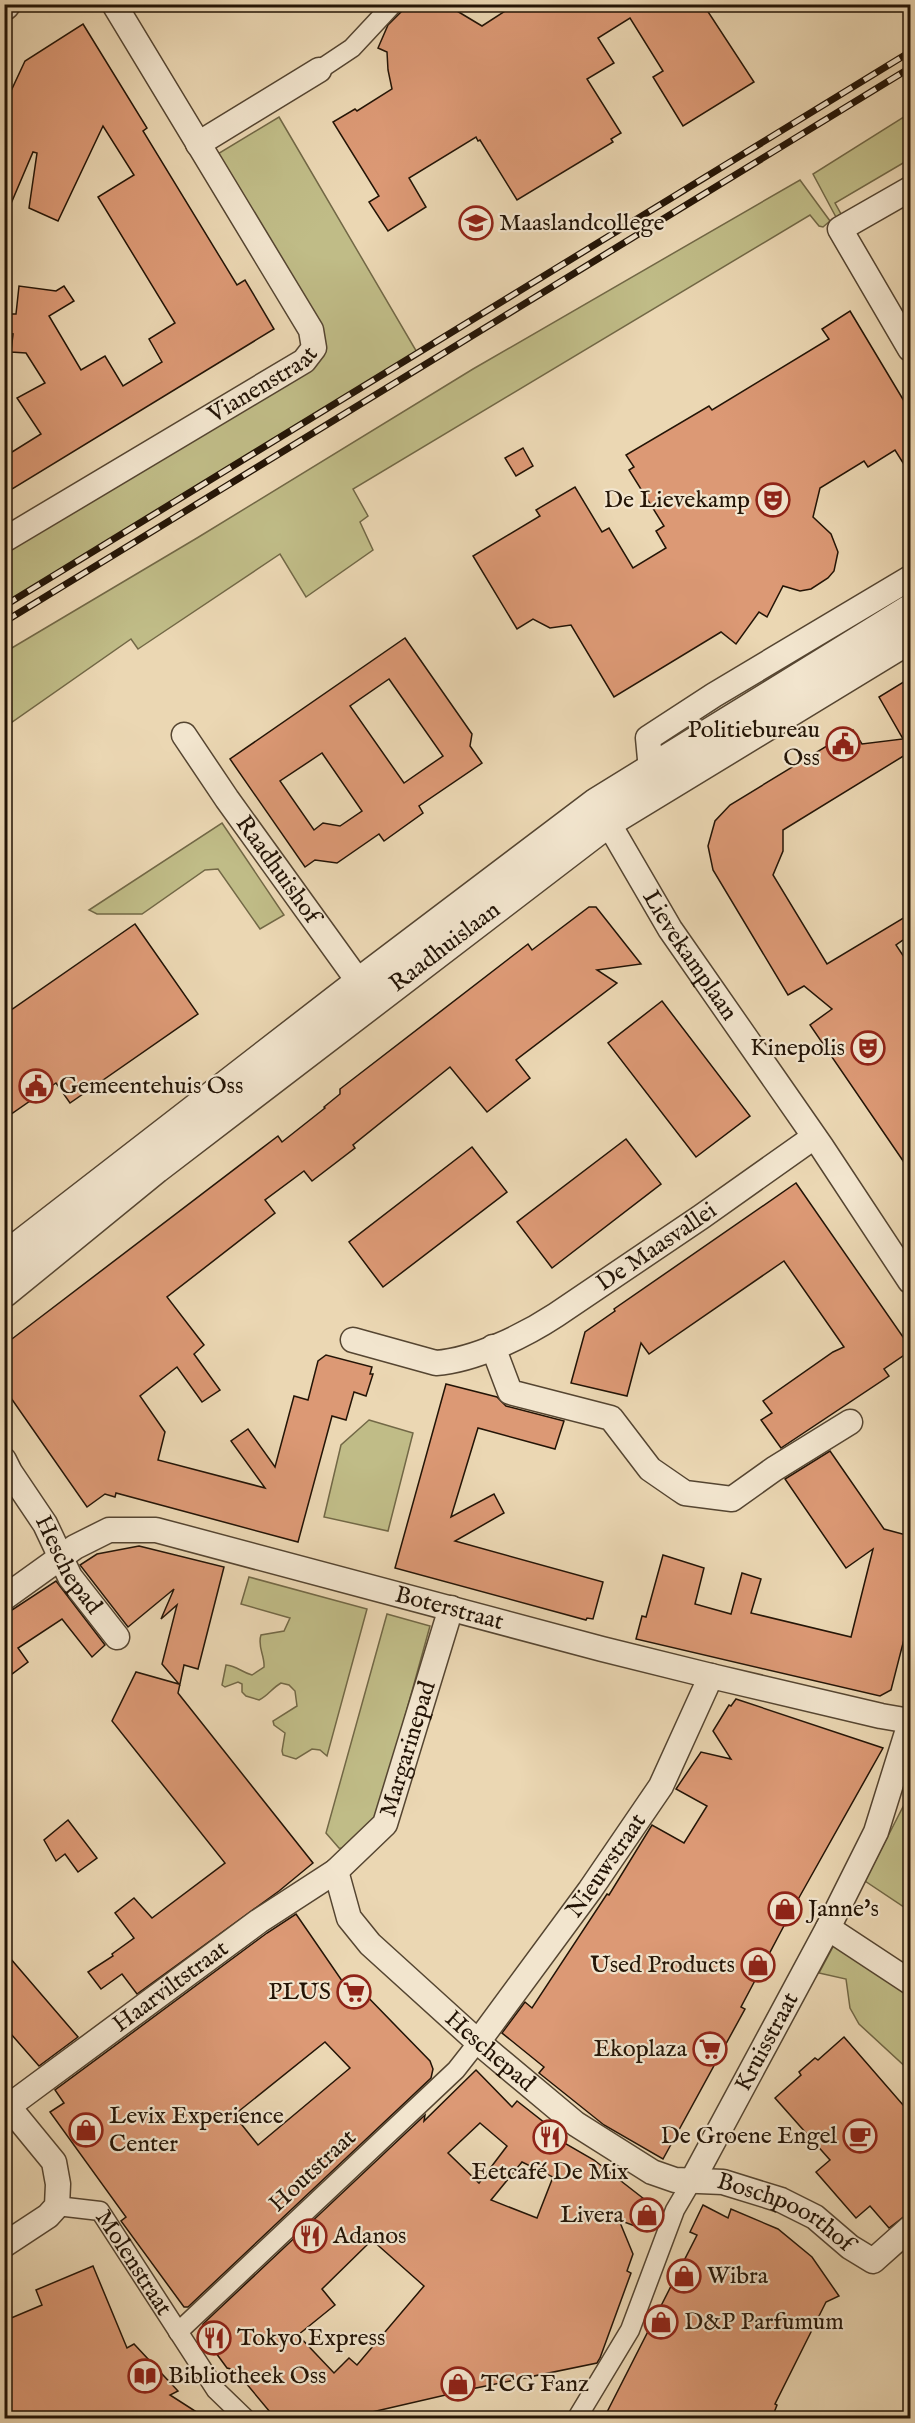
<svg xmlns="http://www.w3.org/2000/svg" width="915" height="2423" font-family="'IM FELL English',serif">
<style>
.green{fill:#c0bc87;stroke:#726846;stroke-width:1.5}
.building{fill:#dc9975;stroke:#231406;stroke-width:1.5;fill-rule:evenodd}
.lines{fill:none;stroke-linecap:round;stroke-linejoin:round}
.pedestrian-casing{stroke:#554531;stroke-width:21}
.minor-casing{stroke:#554531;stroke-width:27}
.tertiary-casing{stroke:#554531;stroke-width:33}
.pedestrian{stroke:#f2e5ce;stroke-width:18}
.minor{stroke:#f2e5ce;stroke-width:24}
.tertiary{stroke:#f2e5ce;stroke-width:30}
.rail-casing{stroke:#231406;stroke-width:7}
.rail{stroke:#f2e5ce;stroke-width:4.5;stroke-dasharray:14;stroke-linecap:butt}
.labels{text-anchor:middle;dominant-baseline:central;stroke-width:4.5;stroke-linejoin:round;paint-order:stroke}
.poi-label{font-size:24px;fill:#231406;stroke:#f2e5ce;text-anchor:start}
.street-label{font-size:24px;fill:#231406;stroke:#f2e5ce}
</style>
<rect width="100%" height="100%" fill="#ebd7b3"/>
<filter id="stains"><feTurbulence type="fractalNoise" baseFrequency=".00333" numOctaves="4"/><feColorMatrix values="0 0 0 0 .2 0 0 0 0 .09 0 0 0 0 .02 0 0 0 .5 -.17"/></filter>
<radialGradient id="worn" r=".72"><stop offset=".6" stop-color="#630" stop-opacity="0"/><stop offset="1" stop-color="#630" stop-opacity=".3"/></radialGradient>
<g class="green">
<path d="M910,113V159L835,203L841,214L837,219L813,174Z"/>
<path d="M279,117L418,354L5,605V552L315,363L211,158Z"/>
<path d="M800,180L830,221L823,227L819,226L810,215L353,489L368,516L360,522L373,550L306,597L280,554L141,647L138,649L131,639L5,727V652L197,538L473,369Z"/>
<path d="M222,823L284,915L260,929L218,869L205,870L142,914H97L89,910Z"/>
<path d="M369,1420L413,1433L388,1531L324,1517L341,1445Z"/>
<path d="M249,1577L367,1609L327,1756L320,1750L312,1749L296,1759L283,1755L282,1751L285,1733L274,1725L273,1721L297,1706L295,1691L289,1685L281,1683C272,1688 268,1696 259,1700L246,1696L242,1692V1684L238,1682L225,1687L222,1685L226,1665C237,1666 241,1672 252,1675L264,1667C265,1656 257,1646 261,1635L284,1631L290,1618L241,1604Z"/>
<path d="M387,1614L430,1626L380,1807L377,1814L350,1847L345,1849L339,1848L326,1833Z"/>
<path d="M908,1797L910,1798V1911L865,1881Z"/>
<path d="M834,1945L910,1988V2071L859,2024L850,2008L846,1979L819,1973Z"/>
</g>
<g class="building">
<path d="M409,4H458L457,11L482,26L516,4H703L754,82L683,126L653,77L663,71L630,18L598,38L614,63L587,79L621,133L611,139L613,142L517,200L480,140L478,141L476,137L409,178L426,207L388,231L369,202L379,196L333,122L355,109L357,111L392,89L388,70L387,52L378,48L388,25Z"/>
<path d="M83,24L147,128L143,131L237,285L245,280L274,329L4,494V457L41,434L17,398L45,383L26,353L11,352L13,334L6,333L9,314H16L19,286L56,291L64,286L74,301L49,316L81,370L105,356L123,386L162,362L149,339L175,323L98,197L134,175L103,126L58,221L29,208L37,153L33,152L4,220V106L25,61Z"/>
<path d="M850,311L910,411V474L895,450L868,467L864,461L820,488L813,517L831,534L838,552L834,571L828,578L811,589L800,591L783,586L767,617L759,612L736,644L721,632L614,697L571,625L550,628L533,619L517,629L473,556L540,516L536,510L575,487L602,532L609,528L633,568L666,548L656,531L664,526L629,470L634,467L626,455L709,406L712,410L829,339L822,329Z"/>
<path d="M523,448L533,466L516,476L505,458Z"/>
<path d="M405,638L472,734L470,746L482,763L419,806L423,813L384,841L379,834L337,863L315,860L305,867L230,759ZM389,679L443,756L404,783L350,706ZM322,753L362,811L340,826L323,823L314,830L280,781Z"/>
<path d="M910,678V752L783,830V851L773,875L827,964L910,914V935L896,945L910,966V1171L810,1025L832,1009L804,986L788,995L713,870L708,846L715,821L730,805L853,730L862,744L903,739L879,697Z"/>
<path d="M589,907H596L641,964L597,970L617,983L516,1060L530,1078L487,1112L450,1067L353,1145L355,1148L312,1181L304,1171L265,1200L275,1213L167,1297L204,1345L194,1354L220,1390L202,1402L177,1367L140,1396L165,1432L158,1460L265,1488L231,1441L248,1429L275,1467L294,1396L308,1400L318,1361L326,1355L372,1367L370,1374H373L366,1396L354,1392L346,1420L332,1416L298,1542L116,1493L115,1497L105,1494L87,1507L4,1388V1345L278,1136L282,1142L325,1108L324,1107L340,1094V1089L528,944L532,950Z"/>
<path d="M135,924L198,1014L70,1103L56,1083L4,1119V1015Z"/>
<path d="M662,1001L750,1116L696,1157L608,1043Z"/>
<path d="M626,1139L661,1184L552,1268L517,1222Z"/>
<path d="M472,1147L507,1192L383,1287L349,1242Z"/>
<path d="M796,1183L910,1347V1351L884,1369L889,1376L781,1448L761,1420L772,1413L763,1401L833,1352L844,1347L784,1261L649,1354L641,1343L627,1396L571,1383L585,1332L615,1311L614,1309Z"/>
<path d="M446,1384L497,1397L506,1406L564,1421L555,1449L478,1428L451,1517L494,1494L504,1513L455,1541L603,1582L593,1619L587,1618L586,1620L395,1568Z"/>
<path d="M830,1451L884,1529L910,1536V1616L891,1690L880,1696L636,1639L642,1616L646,1617L663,1555L704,1568L695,1604L731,1614L742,1573L761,1579L751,1613L851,1637L873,1549L846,1568L785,1479Z"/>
<path d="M139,1546L224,1567L198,1669L184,1665L178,1693L313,1863L279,1891L137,1994L122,1974L101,1989L88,1972L113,1956L112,1954L134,1938L115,1913L134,1898L152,1918L225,1863L112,1721L136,1672L179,1684L162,1664L177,1605L161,1619L174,1589L128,1627L80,1565L97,1554Z"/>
<path d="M56,1581L105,1645L92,1657L62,1619L18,1648L28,1662L4,1680V1612L12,1610Z"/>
<path d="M736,1699L883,1748L796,1903L741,2007L745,2009L663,2159L604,2125L539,2073L544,2067L502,2033L525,2002L532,2008L607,1894L609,1895L652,1825L684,1843L707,1806L676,1789L701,1752L731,1759L713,1731L729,1705L731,1706Z"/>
<path d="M68,1820L97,1858L78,1872L65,1854L56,1861L44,1840Z"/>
<path d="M296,1914L349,1991L357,1986L430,2061L433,2069L431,2078L188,2307H184L121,2221L126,2217L50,2112L64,2103L55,2090L267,1933ZM325,2042L350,2068L258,2145L234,2115Z"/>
<path d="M4,1951L78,2037L39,2066L4,2026Z"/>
<path d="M844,2037L910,2113V2212L889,2228L870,2206L856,2218L816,2172L830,2160L775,2098L801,2075L799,2072L815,2058L818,2060Z"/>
<path d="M476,2070L512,2107L517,2101L550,2127L547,2133L594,2160L653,2206L643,2229L619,2220L633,2254L627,2271L631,2273L600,2358L597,2363L476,2388L346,2418H275L235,2370L227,2368L202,2334L203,2324L425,2115L424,2121ZM480,2123L507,2146L479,2183L448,2153ZM522,2162L553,2177L537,2218L491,2200ZM372,2240L424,2286L357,2365L349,2358L334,2373L298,2335L335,2305L322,2289Z"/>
<path d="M703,2205L728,2218L731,2209L778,2229L812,2257L839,2296L826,2302L775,2404L777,2405L772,2418H604L697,2235L690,2232Z"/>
<path d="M93,2266L127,2348L134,2344L178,2391L170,2395L206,2418H4V2321L42,2305L36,2290Z"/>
</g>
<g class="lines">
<defs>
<g id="pedestrian">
<path d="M319,70L352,48L393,4"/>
<path id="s1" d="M57,2206L100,2211L216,2390L245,2418"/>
<path d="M178,2332L456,2070L478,2042"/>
<path d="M577,2418L630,2330L675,2210L692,2181"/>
</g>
<g id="minor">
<path d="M198,144L319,70"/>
<path d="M910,189L840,229L910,349"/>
<path id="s2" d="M4,540L304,361L314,348L311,330L114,4"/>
<path id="s3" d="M184,735L227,799L369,996"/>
<path d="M651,770L648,738L714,695L910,578"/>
<path id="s4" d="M599,807L670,929L821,1146L910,1281"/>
<path id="s5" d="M353,1340L436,1363C475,1360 524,1336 556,1315L701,1217L814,1137"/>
<path d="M493,1347L510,1392L611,1418L650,1469L679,1489L685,1493L732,1499L774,1469L850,1422"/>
<path id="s6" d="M4,1460L10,1472L45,1524L70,1577L117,1637"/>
<path id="s7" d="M4,1598L75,1547L109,1530H156L602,1649L711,1676L881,1716L910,1721"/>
<path id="s8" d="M336,1871L349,1918L370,1944L478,2042L576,2124L652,2172L675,2180L723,2182L781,2200L815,2217L850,2247L873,2261L910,2228"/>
<path d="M828,1928L910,1982"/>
<path id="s9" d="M478,2042L590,1890L661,1786L711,1676"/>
<path d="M4,2101L54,2162L58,2184L57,2206L48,2216L4,2245"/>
<path id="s10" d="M9,2106L259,1921L336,1871L385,1824L451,1608"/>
<path id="s11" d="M692,2181L828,1928L876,1832L910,1723"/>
</g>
<g id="tertiary">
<path d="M4,5L5,4"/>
<path d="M4,1258L359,983L597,803L910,610"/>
<path id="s12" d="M4,1292L156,1168L608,822L910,638"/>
</g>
</defs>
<use href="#pedestrian" class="pedestrian-casing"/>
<use href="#minor" class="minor-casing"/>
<use href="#tertiary" class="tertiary-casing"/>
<use href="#pedestrian" class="pedestrian"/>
<use href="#minor" class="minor"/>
<use href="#tertiary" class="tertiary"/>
<defs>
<g id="rail">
<path d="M4,606L910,52"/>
<path d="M4,622L910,68"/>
</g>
</defs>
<use href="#rail" class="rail-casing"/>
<use href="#rail" class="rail"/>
</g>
<defs>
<symbol id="school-ring" viewBox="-11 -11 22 22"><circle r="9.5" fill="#f2e5ce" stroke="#8f2418" stroke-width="1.5"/><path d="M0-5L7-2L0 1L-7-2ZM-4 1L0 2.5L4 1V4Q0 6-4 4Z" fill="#8f2418"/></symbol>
<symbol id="theatre-ring" viewBox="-11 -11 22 22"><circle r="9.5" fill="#f2e5ce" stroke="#8f2418" stroke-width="1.5"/><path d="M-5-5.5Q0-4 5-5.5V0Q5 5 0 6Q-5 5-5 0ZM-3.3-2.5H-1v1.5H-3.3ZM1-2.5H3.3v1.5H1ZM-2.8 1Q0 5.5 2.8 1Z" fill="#8f2418"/></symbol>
<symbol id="civic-ring" viewBox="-11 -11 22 22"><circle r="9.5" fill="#f2e5ce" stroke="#8f2418" stroke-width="1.5"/><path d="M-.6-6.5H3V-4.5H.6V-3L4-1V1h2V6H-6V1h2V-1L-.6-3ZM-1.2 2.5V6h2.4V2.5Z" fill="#8f2418"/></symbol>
<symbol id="shop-ring" viewBox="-11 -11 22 22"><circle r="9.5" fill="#f2e5ce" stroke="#8f2418" stroke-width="1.5"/><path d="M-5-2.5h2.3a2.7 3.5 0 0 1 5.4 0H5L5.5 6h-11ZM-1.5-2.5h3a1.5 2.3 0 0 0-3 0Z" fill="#8f2418"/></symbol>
<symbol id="supermarket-ring" viewBox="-11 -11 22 22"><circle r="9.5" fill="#f2e5ce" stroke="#8f2418" stroke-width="1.5"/><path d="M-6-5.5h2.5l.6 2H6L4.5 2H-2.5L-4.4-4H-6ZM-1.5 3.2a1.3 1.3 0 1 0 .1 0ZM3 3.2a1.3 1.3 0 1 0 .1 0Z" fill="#8f2418"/></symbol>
<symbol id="cafe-ring" viewBox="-11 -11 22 22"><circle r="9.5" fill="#f2e5ce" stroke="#8f2418" stroke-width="1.5"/><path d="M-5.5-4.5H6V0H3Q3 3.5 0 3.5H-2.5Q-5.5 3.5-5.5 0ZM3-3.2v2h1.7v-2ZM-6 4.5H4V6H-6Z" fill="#8f2418"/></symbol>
<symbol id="restaurant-ring" viewBox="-11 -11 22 22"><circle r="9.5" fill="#f2e5ce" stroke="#8f2418" stroke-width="1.5"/><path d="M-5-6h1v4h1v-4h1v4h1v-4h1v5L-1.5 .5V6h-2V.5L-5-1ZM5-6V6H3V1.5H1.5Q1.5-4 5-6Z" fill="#8f2418"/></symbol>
<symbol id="library-ring" viewBox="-11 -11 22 22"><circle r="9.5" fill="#f2e5ce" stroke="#8f2418" stroke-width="1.5"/><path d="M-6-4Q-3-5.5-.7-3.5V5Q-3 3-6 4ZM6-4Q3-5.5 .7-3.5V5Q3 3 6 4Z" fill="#8f2418"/></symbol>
</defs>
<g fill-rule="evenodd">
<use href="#school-ring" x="457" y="204" width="38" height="38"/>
<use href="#theatre-ring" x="754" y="481" width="38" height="38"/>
<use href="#civic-ring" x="824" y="725" width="38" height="38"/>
<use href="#theatre-ring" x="849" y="1029" width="38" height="38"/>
<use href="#civic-ring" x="17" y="1067" width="38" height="38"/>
<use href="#shop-ring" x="766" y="1890" width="38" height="38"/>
<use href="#shop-ring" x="739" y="1946" width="38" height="38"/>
<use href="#supermarket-ring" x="335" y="1973" width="38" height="38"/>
<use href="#supermarket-ring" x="691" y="2030" width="38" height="38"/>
<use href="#shop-ring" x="67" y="2111" width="38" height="38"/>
<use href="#cafe-ring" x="841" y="2117" width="38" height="38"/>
<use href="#restaurant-ring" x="531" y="2118" width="38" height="38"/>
<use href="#shop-ring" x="628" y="2196" width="38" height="38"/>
<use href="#restaurant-ring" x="291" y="2217" width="38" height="38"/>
<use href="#shop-ring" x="665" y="2257" width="38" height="38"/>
<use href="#shop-ring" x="642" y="2303" width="38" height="38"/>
<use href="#restaurant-ring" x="195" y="2319" width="38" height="38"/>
<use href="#library-ring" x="126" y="2357" width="38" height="38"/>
<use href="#shop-ring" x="439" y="2365" width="38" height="38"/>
</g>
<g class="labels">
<g class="poi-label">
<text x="499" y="223">Maaslandcollege</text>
<text x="750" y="500" text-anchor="end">De Lievekamp</text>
<text x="820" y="730" text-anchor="end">Politiebureau<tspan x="820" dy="28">Oss</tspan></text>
<text x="845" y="1048" text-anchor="end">Kinepolis</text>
<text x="59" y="1086">Gemeentehuis Oss</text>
<text x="808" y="1909">Janne's</text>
<text x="735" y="1965" text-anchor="end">Used Products</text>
<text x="331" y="1992" text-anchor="end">PLUS</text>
<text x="687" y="2049" text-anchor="end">Ekoplaza</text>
<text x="109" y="2116">Levix Experience<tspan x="109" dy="28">Center</tspan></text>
<text x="837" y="2136" text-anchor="end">De Groene Engel</text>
<text x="550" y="2172" text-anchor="middle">Eetcafé De Mix</text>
<text x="624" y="2215" text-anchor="end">Livera</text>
<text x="333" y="2236">Adanos</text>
<text x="707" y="2276">Wibra</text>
<text x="684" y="2322">D&amp;P Parfumum</text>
<text x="237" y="2338">Tokyo Express</text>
<text x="168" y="2376">Bibliotheek Oss</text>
<text x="481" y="2384">TCG Fanz</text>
</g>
<g class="street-label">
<text stroke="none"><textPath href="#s2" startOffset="302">Vianenstraat</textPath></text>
<text stroke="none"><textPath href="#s3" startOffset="164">Raadhuishof</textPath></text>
<text stroke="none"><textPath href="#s12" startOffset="560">Raadhuislaan</textPath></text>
<text stroke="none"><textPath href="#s4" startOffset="174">Lievekamplaan</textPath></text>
<text stroke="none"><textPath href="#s5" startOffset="338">De Maasvallei</textPath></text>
<text stroke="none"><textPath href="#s6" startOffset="123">Heschepad</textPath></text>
<text stroke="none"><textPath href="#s7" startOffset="476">Boterstraat</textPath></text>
<text stroke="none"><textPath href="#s10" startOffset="549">Margarinepad</textPath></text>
<text stroke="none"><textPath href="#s9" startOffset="218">Nieuwstraat</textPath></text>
<text stroke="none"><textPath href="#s10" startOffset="201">Haarviltstraat</textPath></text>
<text stroke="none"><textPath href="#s11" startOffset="158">Kruisstraat</textPath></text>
<text stroke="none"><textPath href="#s8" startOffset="243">Heschepad</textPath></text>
<text transform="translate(313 2171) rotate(-43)">Houtstraat</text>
<text stroke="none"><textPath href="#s8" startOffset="588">Boschpoorthof</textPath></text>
<text stroke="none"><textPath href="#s1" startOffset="105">Molenstraat</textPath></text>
</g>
</g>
<rect width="915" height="2423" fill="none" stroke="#ebd7b3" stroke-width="24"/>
<rect x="6" y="6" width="903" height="2411" fill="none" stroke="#231406" stroke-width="3"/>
<rect x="12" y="12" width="891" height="2399" fill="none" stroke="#231406" stroke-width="1.5"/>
<rect width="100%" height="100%" filter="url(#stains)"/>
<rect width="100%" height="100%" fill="url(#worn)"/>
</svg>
